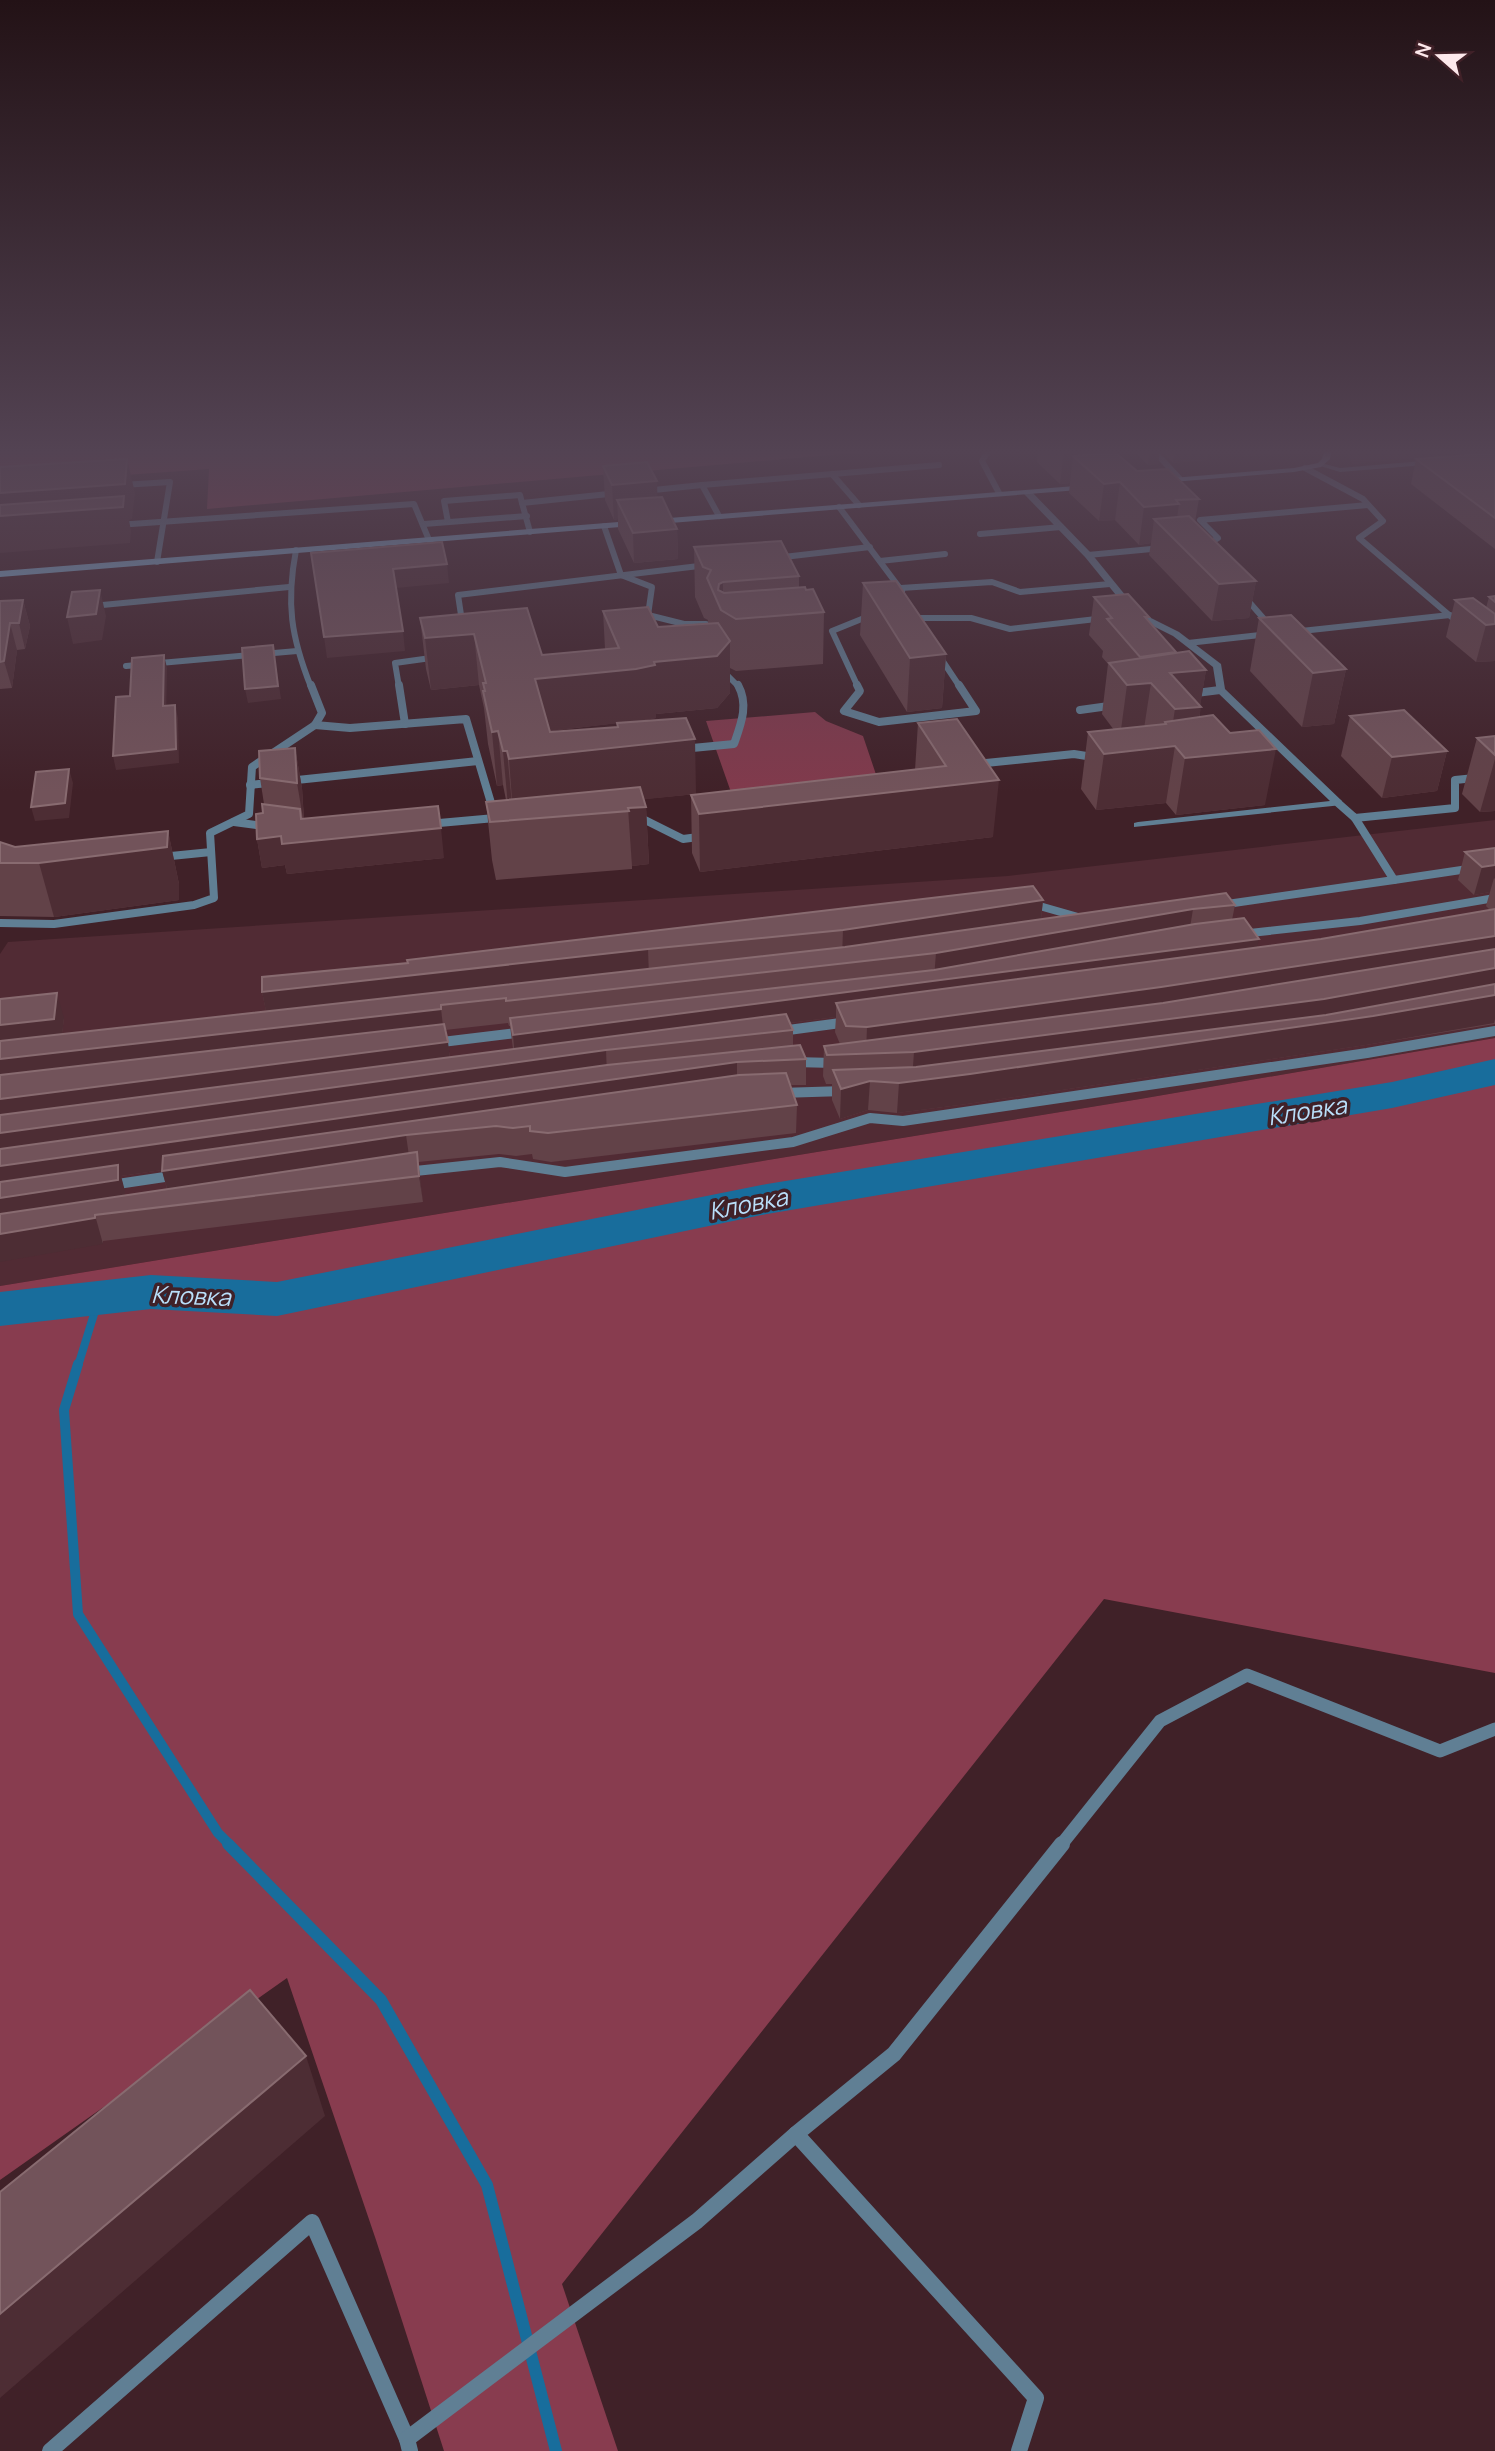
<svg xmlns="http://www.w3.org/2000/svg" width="1495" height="2451" font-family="Manrope,sans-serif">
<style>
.built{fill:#512b34}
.green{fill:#813a4c}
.forest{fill:#883c4f}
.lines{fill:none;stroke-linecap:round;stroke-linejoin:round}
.stream-far2{stroke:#186d9c;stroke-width:8}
.stream-far1{stroke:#186d9c;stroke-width:10}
.stream{stroke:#186d9c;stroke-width:12}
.river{fill:#186d9c;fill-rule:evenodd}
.lane-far4{stroke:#607f94;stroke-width:6}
.lane-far3{stroke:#607f94;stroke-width:8}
.lane-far2{stroke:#607f94;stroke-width:10}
.lane-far1{stroke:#607f94;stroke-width:13}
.lane{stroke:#607f94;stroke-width:16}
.street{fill:#607f94;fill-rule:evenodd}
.secondary{fill:#7caed0;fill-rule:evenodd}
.wall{fill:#624248;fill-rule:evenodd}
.shaded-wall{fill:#4d2d34}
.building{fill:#72535a;stroke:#886b70;stroke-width:2}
.labels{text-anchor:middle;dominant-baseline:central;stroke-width:7;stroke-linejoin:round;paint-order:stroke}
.water-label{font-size:24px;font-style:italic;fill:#b9dffa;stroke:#402128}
</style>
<rect width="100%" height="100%" fill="#402128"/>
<g class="built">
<path d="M1343,449H1495V451L1353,464Z"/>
<path d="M1495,820V1038L1140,1099L0,1286V954L8,942L1008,876Z"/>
</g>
<path class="green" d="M815,712L826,721L863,736L886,804L739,815L706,721Z"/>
<g class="forest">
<path d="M0,449H899L207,509L209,469L0,484Z"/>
<path d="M1495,1038V1673L1104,1599L562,2284L618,2451H444L376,2240L287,1978L0,2180V1286L1140,1099Z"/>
</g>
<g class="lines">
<path class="stream-far2" d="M78,1366L99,1298"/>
<path class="stream-far1" d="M78,1364L64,1410L78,1614L218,1833L230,1845"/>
<path class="stream" d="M228,1844L381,2000L487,2185L556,2451"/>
<path class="river" d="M1495,1059V1085L1392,1108L767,1214L277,1316L151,1309L0,1326V1292L151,1275L277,1282L767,1184L1392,1082Z"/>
<g class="lane-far4">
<path d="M993,449L989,450L982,461L999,493"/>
<path d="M1169,449L1153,450L1180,479"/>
<path d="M1305,468L1363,499L1383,521L1359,538L1462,626"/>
<path d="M832,474L859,505"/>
<path d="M122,485L170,482L157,562"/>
<path d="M702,485L939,465"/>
<path d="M644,491L702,485L719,516"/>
<path d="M839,507L902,591"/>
<path d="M448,522L444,501L520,495L522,503"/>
<path d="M424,524L527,516"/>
<path d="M117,525L414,504L429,540"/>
<path d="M604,526L621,575L652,587L648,615L643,619"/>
<path d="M530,532L522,503L618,493"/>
<path d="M980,534L1061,527"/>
<path d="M1204,547L1218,538L1200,520L1368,505"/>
<path d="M296,550C286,603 291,637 311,687"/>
<path d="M1088,555L1162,548"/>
<path d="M775,558L870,547"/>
<path d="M880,561L945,554"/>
<path d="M901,588L992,582L1020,592L1110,584"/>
<path d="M1243,595L1272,628"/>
<path d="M92,606L289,587"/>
<path d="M648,615L684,624H706"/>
<path d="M914,618H971L1010,629L1105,618"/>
<path d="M463,628L458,595L707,565"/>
<path d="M1292,632L1450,615"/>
<path d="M1188,643L1269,634"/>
<path d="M938,654L960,687"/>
<path d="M126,666L297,651"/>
<path d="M720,668L739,687"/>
<path d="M399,687L395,663L438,657"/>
<path d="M858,687L832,631L874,614"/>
</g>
<g class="lane-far3">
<path d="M399,685L405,724"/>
<path d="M857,685L860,691L844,711L879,722L976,711L959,685"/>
<path d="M1188,694L1220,690"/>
<path d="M1080,710L1116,705"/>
<path d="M315,725L350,728L466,719L494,813"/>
<path d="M682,749L734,744C741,724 749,705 738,685"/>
<path d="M976,764L1074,754L1099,758"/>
<path d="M250,785L478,761"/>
<path d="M1338,803L1355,818L1455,808V780L1495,776"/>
<path d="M637,816L683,839L706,836"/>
<path d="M234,822L270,827"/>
<path d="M428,824L495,818"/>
<path d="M161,857L211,852"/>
<path d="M1394,880L1495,865"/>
<path d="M1029,903L1085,919"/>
<path d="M1220,905L1394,880L1355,818"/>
<path d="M0,923L54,924L194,905L214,898L210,833L249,814L252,767L315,725L322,713L311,685"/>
<path d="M1241,934L1360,921L1495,898"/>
</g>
<g class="lane-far2">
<path d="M781,1031L848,1022"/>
<path d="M434,1043L525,1032"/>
<path d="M794,1062L834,1063"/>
<path d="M780,1093L844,1091"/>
<path d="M406,1172L500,1162L565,1172L793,1142L870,1118L903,1121L1367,1053L1495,1031"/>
<path d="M111,1185L178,1175"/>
</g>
<path class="lane-far1" d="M1061,1845L1160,1721L1247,1675L1440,1751L1495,1729"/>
<g class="lane">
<path d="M50,2451L312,2222L407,2439"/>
<path d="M410,2451L407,2439L697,2221L796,2134"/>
<path d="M1019,2451L1036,2398L796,2134L894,2054L1062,1844"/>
</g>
<g class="street">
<path d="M1434,460L1438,462L1437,464L1340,472L1317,465L1321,463L1340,468Z"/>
<path d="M1024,490H1030L1091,553L1139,612L1179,632L1221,664L1225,689L1342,801V805L1134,827V823L1138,822L1330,801L1217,692L1213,667L1173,636L1133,616L1085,557L1024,494Z"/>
</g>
<g class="secondary">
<path d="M1325,449H1332L1330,459L1321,467L1294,472L1160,483L1156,481L1160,479L1294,468L1318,463L1322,459Z"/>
<path d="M1088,485H1091V489L0,577V571Z"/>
</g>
</g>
<g class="wall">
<path d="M1038,449H1106L1105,454L1137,471L1199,499L1195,522L1256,581L1249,618L1212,621L1149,555L1151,543L1139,545L1115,520L1099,521L1069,493L1070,483L1060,484L1037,462Z"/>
<path d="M1131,449H1160L1158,464L1148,465Z"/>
<path d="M1166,449H1209L1207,460L1173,463L1165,455Z"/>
<path d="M1495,453V549L1411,484L1416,459Z"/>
<path d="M603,466L657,497L677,529L678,559L634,563L618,529V519L614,520L605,500Z"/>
<path d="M694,547L799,576V587L806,590L824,612L823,664L736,671L730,668V693L717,708L656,714V718L638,721L696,794L644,799L646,807L649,864L632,866V869L496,880L492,860L486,802L506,800L503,785L497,786L488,744L484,708L479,685L431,690L426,669L420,618L542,655L605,649L603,611L658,627L708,623V620L704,618L695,597ZM617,723V727L550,732V731Z"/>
<path d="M863,583L946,654L942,708L907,712L860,635Z"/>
<path d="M1495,596V661L1476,662L1446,637L1455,600L1486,608L1489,597Z"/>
<path d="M1094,597L1148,620L1176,652V653L1206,670L1200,705V717L1265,805L1176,815L1166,803L1096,810L1081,789L1088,732L1114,730L1102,714L1108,664L1102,657L1103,651L1089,635Z"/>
<path d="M23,600L30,626L25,649L17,650L12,688L0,689V601Z"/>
<path d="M1259,618L1346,669L1334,724L1302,727L1250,671Z"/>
<path d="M1350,716L1447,751L1437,791L1382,798L1341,756Z"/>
<path d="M918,723L993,837L700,872L692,853L691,795L915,770Z"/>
<path d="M1495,736V811L1480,812L1462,794L1477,738Z"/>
<path d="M295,748L302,788L304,819L444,858L287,874L285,865L262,868L257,839L264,804L260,778Z"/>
<path d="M168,831L179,884V900L54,917L0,916V842L15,847Z"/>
<path d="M1495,848V1024L1366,1045L967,1104L897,1113L868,1110L840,1119L832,1100V1084H826L823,1076L824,1046L840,1044L835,1032L836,1017L790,1023L793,1030V1046L806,1059V1085H790L797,1105L796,1133L551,1162L533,1159L532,1154L516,1156L499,1154L418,1162L423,1202L103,1241V1244L0,1059L64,1018L62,1034L266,1011L262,992L1043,900L1041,919L1235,905L1232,920L1258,947L1321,939L1490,910L1486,906L1490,892L1474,895L1458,880L1465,852ZM508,1023L509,1026H510L513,1049L450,1057L445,1030ZM162,1170L167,1189L125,1195L121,1176Z"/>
</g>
<g class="shaded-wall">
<path d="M1081,449H1106L1102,481L1073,456L1070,483L1060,484L1064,450Z"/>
<path d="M1150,449H1160L1158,464L1148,465Z"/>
<path d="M1175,449H1209L1207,460L1173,463Z"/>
<path d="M1246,449H1298L1297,453L1244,457Z"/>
<path d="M127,459L135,493L132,519L129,520L131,531L130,543L0,553V493Z"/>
<path d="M657,481L658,516L617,500L618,519L614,520L612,485Z"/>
<path d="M1120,482L1115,520L1099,521L1104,484Z"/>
<path d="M1179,504L1174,539L1154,519L1151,543L1139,545L1144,507Z"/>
<path d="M677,529L678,559L634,563L633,533Z"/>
<path d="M447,564L449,583L396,588L393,569Z"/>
<path d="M1256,581L1249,618L1212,621L1219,584Z"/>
<path d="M723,582V611L719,604V584Z"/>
<path d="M100,590L106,616L102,640L73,644L67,617Z"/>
<path d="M23,600L30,626L25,649L19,623Z"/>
<path d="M10,623L17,650L12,688L4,661Z"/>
<path d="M1495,624V661L1476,662L1486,625Z"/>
<path d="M403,631L405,651L327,658L324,637Z"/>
<path d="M474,634L479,685L431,690L425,638Z"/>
<path d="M730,641V693L717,708L656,714V718L638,721L539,732L535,679L654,662Z"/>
<path d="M273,645L281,699L248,703L245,689Z"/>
<path d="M1176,652L1173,673L1206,670L1200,707H1201L1193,758L1276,749L1265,805L1176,815L1185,758L1175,746L1166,803L1096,810L1104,754L1169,747L1175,709L1151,683L1143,735L1120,737L1127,685L1137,684L1140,657Z"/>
<path d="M946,654L942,708L907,712L910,658Z"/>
<path d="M164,655L167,668L166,720L163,706Z"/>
<path d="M1346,669L1334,724L1302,727L1313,673Z"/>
<path d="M175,705L178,718L179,763L116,770L113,756Z"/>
<path d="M498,731L503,785L497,786L492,732Z"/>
<path d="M695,739L696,794L513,813L509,759Z"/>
<path d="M295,748L302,788L304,824L297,783Z"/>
<path d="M503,751H507L512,805L508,806Z"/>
<path d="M1447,751L1437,791L1382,798L1392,757Z"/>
<path d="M1495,759V811L1480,812Z"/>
<path d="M69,769L73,783L69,818L35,821L31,807Z"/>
<path d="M999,780L993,837L700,872L699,814Z"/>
<path d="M646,807L649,864L632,866L628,808Z"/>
<path d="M300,809L305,838L441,828L444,858L287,874L285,865L262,868L257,839L281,836L301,819Z"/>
<path d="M168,831L179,884V900L54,917L39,863Z"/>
<path d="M1495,865V879L1494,878L1490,892L1474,895L1482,867Z"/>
<path d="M1043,900L1040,928L842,958L843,930Z"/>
<path d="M1193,909L1189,934L934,978L936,953Z"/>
<path d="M1495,936V960L866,1053L867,1027Z"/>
<path d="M1259,939L1254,962L836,1003V1017L515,1058L513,1035Z"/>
<path d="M648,949L649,977L268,1021L262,992Z"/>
<path d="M1495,968V1019L1494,1023L1366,1045L967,1104L897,1113L899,1083L912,1081L914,1052Z"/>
<path d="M57,993L64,1018L61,1044L0,1051V1025Z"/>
<path d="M441,1009L444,1034L0,1085V1059Z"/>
<path d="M448,1042L451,1067L0,1126V1099Z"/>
<path d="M606,1050L607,1075L0,1160V1133Z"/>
<path d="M737,1062V1087L121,1176L125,1191V1206L0,1225V1166Z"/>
<path d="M870,1081L868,1110L840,1119L841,1089Z"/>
<path d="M406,1135L410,1163L170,1199L162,1171Z"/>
<path d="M417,1152L420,1178L423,1202L419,1176Z"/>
<path d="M95,1215L103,1244L0,1262V1234Z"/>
<path d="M306,2056L325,2116L0,2398V2314Z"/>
</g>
<g class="building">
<path d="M1116,453L1137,471L1168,469L1199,499L1176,500L1179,504L1144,507L1120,482L1104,484L1073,456Z"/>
<path d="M1495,453V518L1416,459Z"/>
<path d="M127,459L125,484L0,493V467Z"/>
<path d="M647,462L657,481L612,485L603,466Z"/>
<path d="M124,496L123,507L0,516V505Z"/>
<path d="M662,497L677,529L633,533L617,500Z"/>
<path d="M1189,516L1256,581L1219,584L1154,519Z"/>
<path d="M781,541L799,576L723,582L719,584L718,590L724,593L805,587L806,590L813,589L824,612L736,619L721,610L707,578L711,570L703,567L694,547Z"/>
<path d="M442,542L447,564L393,569L403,631L324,637L311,553Z"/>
<path d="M896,581L946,654L910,658L863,583Z"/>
<path d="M100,590L96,614L67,617L72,592Z"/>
<path d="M1128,594L1149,617H1145L1176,652L1140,657L1107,619L1112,618L1094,597Z"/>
<path d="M1495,596V602L1489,597Z"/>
<path d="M1473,598L1495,614V624L1486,625L1455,600Z"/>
<path d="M23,600L19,623H10L4,661L0,662V601Z"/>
<path d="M648,607L658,627L718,623L730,641L717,656L654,662L655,665L636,669L535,679L550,732L618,727L617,723L686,718L695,739L509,759L507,751H503L498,731L492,732L483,691H485L483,683H486L474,634L425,638L420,618L527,608L542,655L619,648L603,611Z"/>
<path d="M1291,615L1346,669L1313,673L1259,618Z"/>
<path d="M273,645L278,686L245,689L242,648Z"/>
<path d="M1189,651L1206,670L1170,673L1201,707L1175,709L1151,683L1127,685L1109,663Z"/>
<path d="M164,655L163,706L175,705L176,749L113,756L116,697L130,696L132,658Z"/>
<path d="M1404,710L1447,751L1392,757L1350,716Z"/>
<path d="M1213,715L1230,733L1259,730L1276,749L1185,758L1175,746L1104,754L1088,732L1166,724L1165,722Z"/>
<path d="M957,719L999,780L699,814L691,795L946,766L918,723Z"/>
<path d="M1495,736V755L1477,738Z"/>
<path d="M295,748L297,783L260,778L259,751Z"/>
<path d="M69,769L65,803L31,807L36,772Z"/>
<path d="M640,787L646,807L628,808L629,811L490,822L486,802Z"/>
<path d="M262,804L300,809L301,819L438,806L441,828L282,844L281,836L257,839L256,814L263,813Z"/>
<path d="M168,831L167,847L39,863H0V842L15,847Z"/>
<path d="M1495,848V865L1482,867L1465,852Z"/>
<path d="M1033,886L1043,900L843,930L648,949L262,992V977L408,963L407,960Z"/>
<path d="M1226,893L1235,905L1193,909L936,953L506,1001V998L441,1005V1009L0,1059V1041L845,947Z"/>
<path d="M1495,909V936L1161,987L867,1027L846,1026L836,1003L1321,939Z"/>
<path d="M1244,918L1259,939L513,1035L510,1018L934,970L1195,924Z"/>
<path d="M1495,949V968L1324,999L914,1052L827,1055L824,1046L1163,1003Z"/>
<path d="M1495,984V995L1373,1016L970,1074L899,1083L870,1081L841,1089L833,1070L916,1067L1326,1015Z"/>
<path d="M57,993L54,1019L0,1025V999Z"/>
<path d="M786,1014L793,1030L606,1050L0,1133V1115Z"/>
<path d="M444,1024L448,1042L0,1099V1075Z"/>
<path d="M800,1045L806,1059L737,1062L0,1166V1149L607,1065Z"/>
<path d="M786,1073L797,1105L548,1133L530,1131V1126L513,1128L496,1126L406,1135L162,1171L163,1156L739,1075Z"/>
<path d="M417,1152L419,1176L95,1215V1218L0,1234V1214Z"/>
<path d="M118,1165V1180L0,1198V1182Z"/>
<path d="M250,1990L306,2056L0,2314V2192Z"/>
</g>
<linearGradient id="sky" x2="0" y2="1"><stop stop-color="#231216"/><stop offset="0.57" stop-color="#534353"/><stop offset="1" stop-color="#534353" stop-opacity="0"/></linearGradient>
<rect width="1495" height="792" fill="url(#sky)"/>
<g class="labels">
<g class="water-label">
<text transform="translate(1307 1110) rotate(-9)">Кловка</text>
<text transform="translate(748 1203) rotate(-11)">Кловка</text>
<text transform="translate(191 1295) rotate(2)">Кловка</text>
</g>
</g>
<g transform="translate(1439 56) rotate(290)" stroke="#402128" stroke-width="5" paint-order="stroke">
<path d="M0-5L12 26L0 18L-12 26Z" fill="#fde8eb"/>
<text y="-10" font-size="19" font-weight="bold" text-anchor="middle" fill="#fde8eb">N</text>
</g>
</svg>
